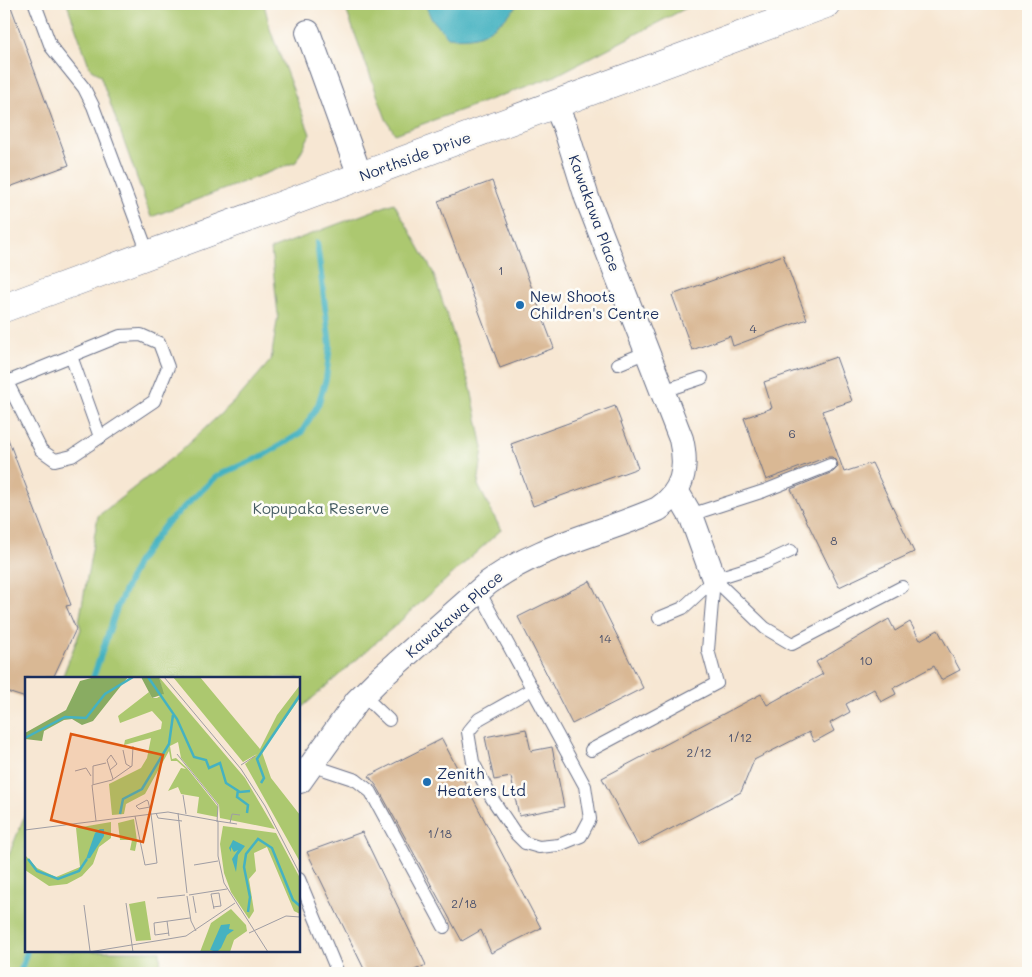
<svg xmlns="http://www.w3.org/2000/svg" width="1032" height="977" font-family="Mali,sans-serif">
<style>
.green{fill:#acc86f;stroke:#647c66}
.water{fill:#45b2c1;stroke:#307090}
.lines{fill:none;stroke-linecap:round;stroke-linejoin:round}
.stream{stroke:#45b2c1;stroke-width:6}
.building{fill:#d9b894}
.lane-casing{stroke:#686f87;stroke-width:14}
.street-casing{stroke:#686f87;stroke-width:26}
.secondary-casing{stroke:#686f87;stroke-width:29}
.lane{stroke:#fff;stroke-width:12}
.street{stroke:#fff;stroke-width:24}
.secondary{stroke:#fff;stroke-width:28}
.poi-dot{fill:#1f6fb2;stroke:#fdfcf7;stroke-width:2}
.labels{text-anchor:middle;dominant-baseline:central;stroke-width:5;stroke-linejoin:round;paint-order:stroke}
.number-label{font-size:12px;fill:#4a516c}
.street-label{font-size:15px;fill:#1b2f5e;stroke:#fdfcf7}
.poi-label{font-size:15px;fill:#1b2f5e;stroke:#fdfcf7;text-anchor:start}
.park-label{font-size:15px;fill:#465d63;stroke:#fdfcf7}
.inset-river{fill:none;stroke:#45b2c1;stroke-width:2.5}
.inset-road{fill:none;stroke:#9f9da4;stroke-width:1}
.view{fill:#de5710;fill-opacity:0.15;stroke:#de5710;stroke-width:2.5}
.inset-edge{fill:none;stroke:#1b2f5e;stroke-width:2.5}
</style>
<rect width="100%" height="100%" fill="#fdfcf7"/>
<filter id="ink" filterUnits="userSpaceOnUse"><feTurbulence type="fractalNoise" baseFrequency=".02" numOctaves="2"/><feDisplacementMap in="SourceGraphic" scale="10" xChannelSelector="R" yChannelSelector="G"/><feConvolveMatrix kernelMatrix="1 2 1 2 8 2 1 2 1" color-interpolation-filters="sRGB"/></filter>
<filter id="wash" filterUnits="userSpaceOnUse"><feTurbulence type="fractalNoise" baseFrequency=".0096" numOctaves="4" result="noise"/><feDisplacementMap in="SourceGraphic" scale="20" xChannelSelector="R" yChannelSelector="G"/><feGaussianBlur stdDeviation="1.12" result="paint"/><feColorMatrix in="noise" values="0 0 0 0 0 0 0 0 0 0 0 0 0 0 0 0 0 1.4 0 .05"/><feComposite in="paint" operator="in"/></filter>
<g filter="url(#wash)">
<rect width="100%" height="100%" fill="#f7e7d3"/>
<g class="green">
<path d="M67,4H264L271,32L310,134L296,162L151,217L100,75L90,68Z"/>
<path d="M344,4H694L555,76L395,134L386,119Z"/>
<path d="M394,203L433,272L471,389L483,448L478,485L501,530L396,625L299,710V678H62L81,629L79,622L98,516L178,453L240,396L271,360L278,315L271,249Z"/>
<path d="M26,812V951H160L161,973H4V867Z"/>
</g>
<path class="water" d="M425,4H518C514,10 509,14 504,19C484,36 474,39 448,37L431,18Z"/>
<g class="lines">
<g class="stream">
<path d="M93,678L117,608L137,563L165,525L217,476L264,455L301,433L318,405L326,379L330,345L317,243"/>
<path d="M20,973L27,951"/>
</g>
</g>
<g id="blocks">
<g class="building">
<path d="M4,4H10L69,165L4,189Z"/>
<path d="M492,181L554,348L500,368L438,201Z"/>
<path d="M783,255L807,319L733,346L730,336L692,350L672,295Z"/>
<path d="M836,357L852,401L822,411L844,472L872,463L914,552L839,587L791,489L833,472L838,467L837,462L832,457H827L766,480L744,418L772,408L764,382Z"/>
<path d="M615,406L638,468L533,506L511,444Z"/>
<path d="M4,431H5L71,605L66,606L76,629L53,678H26V698L4,691Z"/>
<path d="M590,581L643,688L572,724L518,617Z"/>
<path d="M889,619L895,631L910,622L920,640L938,630L960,670L941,680L934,666L893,688L896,694L881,702L874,689L846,704L850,712L830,723L834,731L814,742L809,732L754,760L741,792L638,846L602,778L761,694L767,705L823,674L816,662Z"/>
<path d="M526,729L531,751L552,747L564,807L519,816L511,777L494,780L485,737Z"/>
<path d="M442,739L541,928L491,953L481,930L462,941L378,788L369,776Z"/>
<path d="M362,832L426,965L408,973H366L307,852Z"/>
</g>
</g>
</g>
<g filter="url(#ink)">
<use href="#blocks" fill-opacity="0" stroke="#686f87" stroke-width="1"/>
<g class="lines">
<defs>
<g id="lane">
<path d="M35,4L51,47L84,88L93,106L148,253"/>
<path d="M71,356L100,437"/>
<path d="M618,364L647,352"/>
<path d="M4,376L41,450L55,460L72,456L154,401L168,367L159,343L141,335L120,336L7,382"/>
<path d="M663,391L702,378"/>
<path d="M690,515L764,491L830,465"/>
<path d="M714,579L765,628L792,644L902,587"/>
<path d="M479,591L585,786L590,819L581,836L559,845L539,847L525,843L515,833L491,797L473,762L468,732L479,719L532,689"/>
<path d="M659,618L683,608L714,579L765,563L791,551"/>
<path d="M363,695L389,720"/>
<path d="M591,750L717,683L708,650L714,579"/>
<path d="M311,765L356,780L371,792L444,927"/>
<path d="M299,879L338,973"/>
</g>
<g id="street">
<path d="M308,32L360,176"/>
<path d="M677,492L692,518L714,579"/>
<path d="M300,781L357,701L377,681L488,583C538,546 601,534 658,509C683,492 688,469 681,439L587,198L565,127L555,104"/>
</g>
<path id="secondary" d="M4,308L826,4"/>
</defs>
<use href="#lane" class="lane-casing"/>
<use href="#street" class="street-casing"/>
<use href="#secondary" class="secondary-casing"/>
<use href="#lane" class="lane"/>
<use href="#street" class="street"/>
<use href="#secondary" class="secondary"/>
</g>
</g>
<g class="poi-dot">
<circle cx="520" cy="305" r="5"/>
<circle cx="427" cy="782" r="5"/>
</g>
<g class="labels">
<g class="number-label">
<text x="501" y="270">1</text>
<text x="753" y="328">4</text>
<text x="792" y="433">6</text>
<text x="834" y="540">8</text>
<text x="605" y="638">14</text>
<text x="866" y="660">10</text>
<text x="740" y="737">1/12</text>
<text x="699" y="752">2/12</text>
<text x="440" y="833">1/18</text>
<text x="464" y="903">2/18</text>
</g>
<g class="street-label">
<text transform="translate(415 156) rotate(-20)">Northside Drive</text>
<text transform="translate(595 213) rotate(70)">Kawakawa Place</text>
<text transform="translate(454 614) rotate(-41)">Kawakawa Place</text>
</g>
<g class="poi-label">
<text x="530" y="296">New Shoots<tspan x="530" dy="17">Children's Centre</tspan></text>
<text x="437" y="773">Zenith<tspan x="437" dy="17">Heaters Ltd</tspan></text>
</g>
<g class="park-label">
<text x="321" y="508">Kopupaka Reserve</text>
</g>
</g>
<g transform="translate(25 677)">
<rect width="275" height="275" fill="#f7e7d3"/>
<path d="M134,0L220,101L250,152L195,141L194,128L156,81L153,65L145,69L147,82L151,81L162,91L193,130L192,140L172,136L174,120L156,117L153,110L143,114L156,91L161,92L152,84H146L144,74L120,117L101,127L99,137L87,138L84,107L116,91L122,81L126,61L99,68L100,63L136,52L137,45L127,34L95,46L93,39L124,15L127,21H132L138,17ZM148,0H175L235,72L252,38L275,8V21L237,75L246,101L275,138V185L220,87L232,77L218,85ZM109,142L112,164L110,174L105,173L107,163H95L93,146ZM86,145V161L74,170L68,187L57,199L42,207L24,209L0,193V178L12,191L31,200L55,190L51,151ZM198,149L251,156L275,201V237L269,234L242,170L229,176L231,194L224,202L229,234L224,242L206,215L199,196L195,167ZM120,224L126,263L111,264L104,227ZM206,232L221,248L222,254L209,263L205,275H175L186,246Z" fill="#acc86f"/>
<path d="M70,0H103L68,44L57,48L47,42L39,43L19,54L17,64L0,62V56L41,33L55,4ZM116,0H134L139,17L127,21Z" fill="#89ac62"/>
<path d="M75,152H79V159L65,181L61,182L70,156ZM208,163L220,169L213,178L211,195L207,182L213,173L209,175L206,170V175L204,171ZM205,247L204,252L209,253L202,258L196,271L192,275L185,273L196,248Z" fill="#45b2c1"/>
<path class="inset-river" d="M123,0L152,42L169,80L181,83L184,91L195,86L201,106L215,115L225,114M0,61L40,40L61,41L80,17L108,0M236,106L239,101L232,82L275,18M213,113L212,120L223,128L222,136M95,137L98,122L117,112L144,67L148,38M3,182L12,194L33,202L54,194L62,182M223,235L225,220L219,190L221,177L233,162L247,171L268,223L275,229"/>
<path class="inset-road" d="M139,0L216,92L240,129L275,197M98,73L101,87L106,90M152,77L193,128L192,145M216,88L230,79M85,93L92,87L86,78L82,83L88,102M50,94L61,91L66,99M68,107V89L81,86M158,118L161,137M125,130L114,132L111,129L122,123L123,124L125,132L126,137M131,136L133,141L157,144M153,136L162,216M110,139L120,188L132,186L126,137M71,144L67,108L87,103L107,89L108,69M192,144L212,147M193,144V179L199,206L243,275M205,146L207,137L215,138M0,153L143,135L193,144M169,188L193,184M186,217L194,216L196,229L188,230M186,217L189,232M164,218L202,212M162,219L166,244L171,254M168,219L171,236M132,221L160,218M101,226L108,275M59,228L65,274M142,244L144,259M144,256L130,258L129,246L165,241M224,256L261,239L275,240M64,275L161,259L210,226"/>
<path class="view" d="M46,57L138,78L118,165L26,143Z"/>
<rect width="275" height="275" class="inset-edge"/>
</g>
<rect width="1032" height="977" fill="none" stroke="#fdfcf7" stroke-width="20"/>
</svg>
